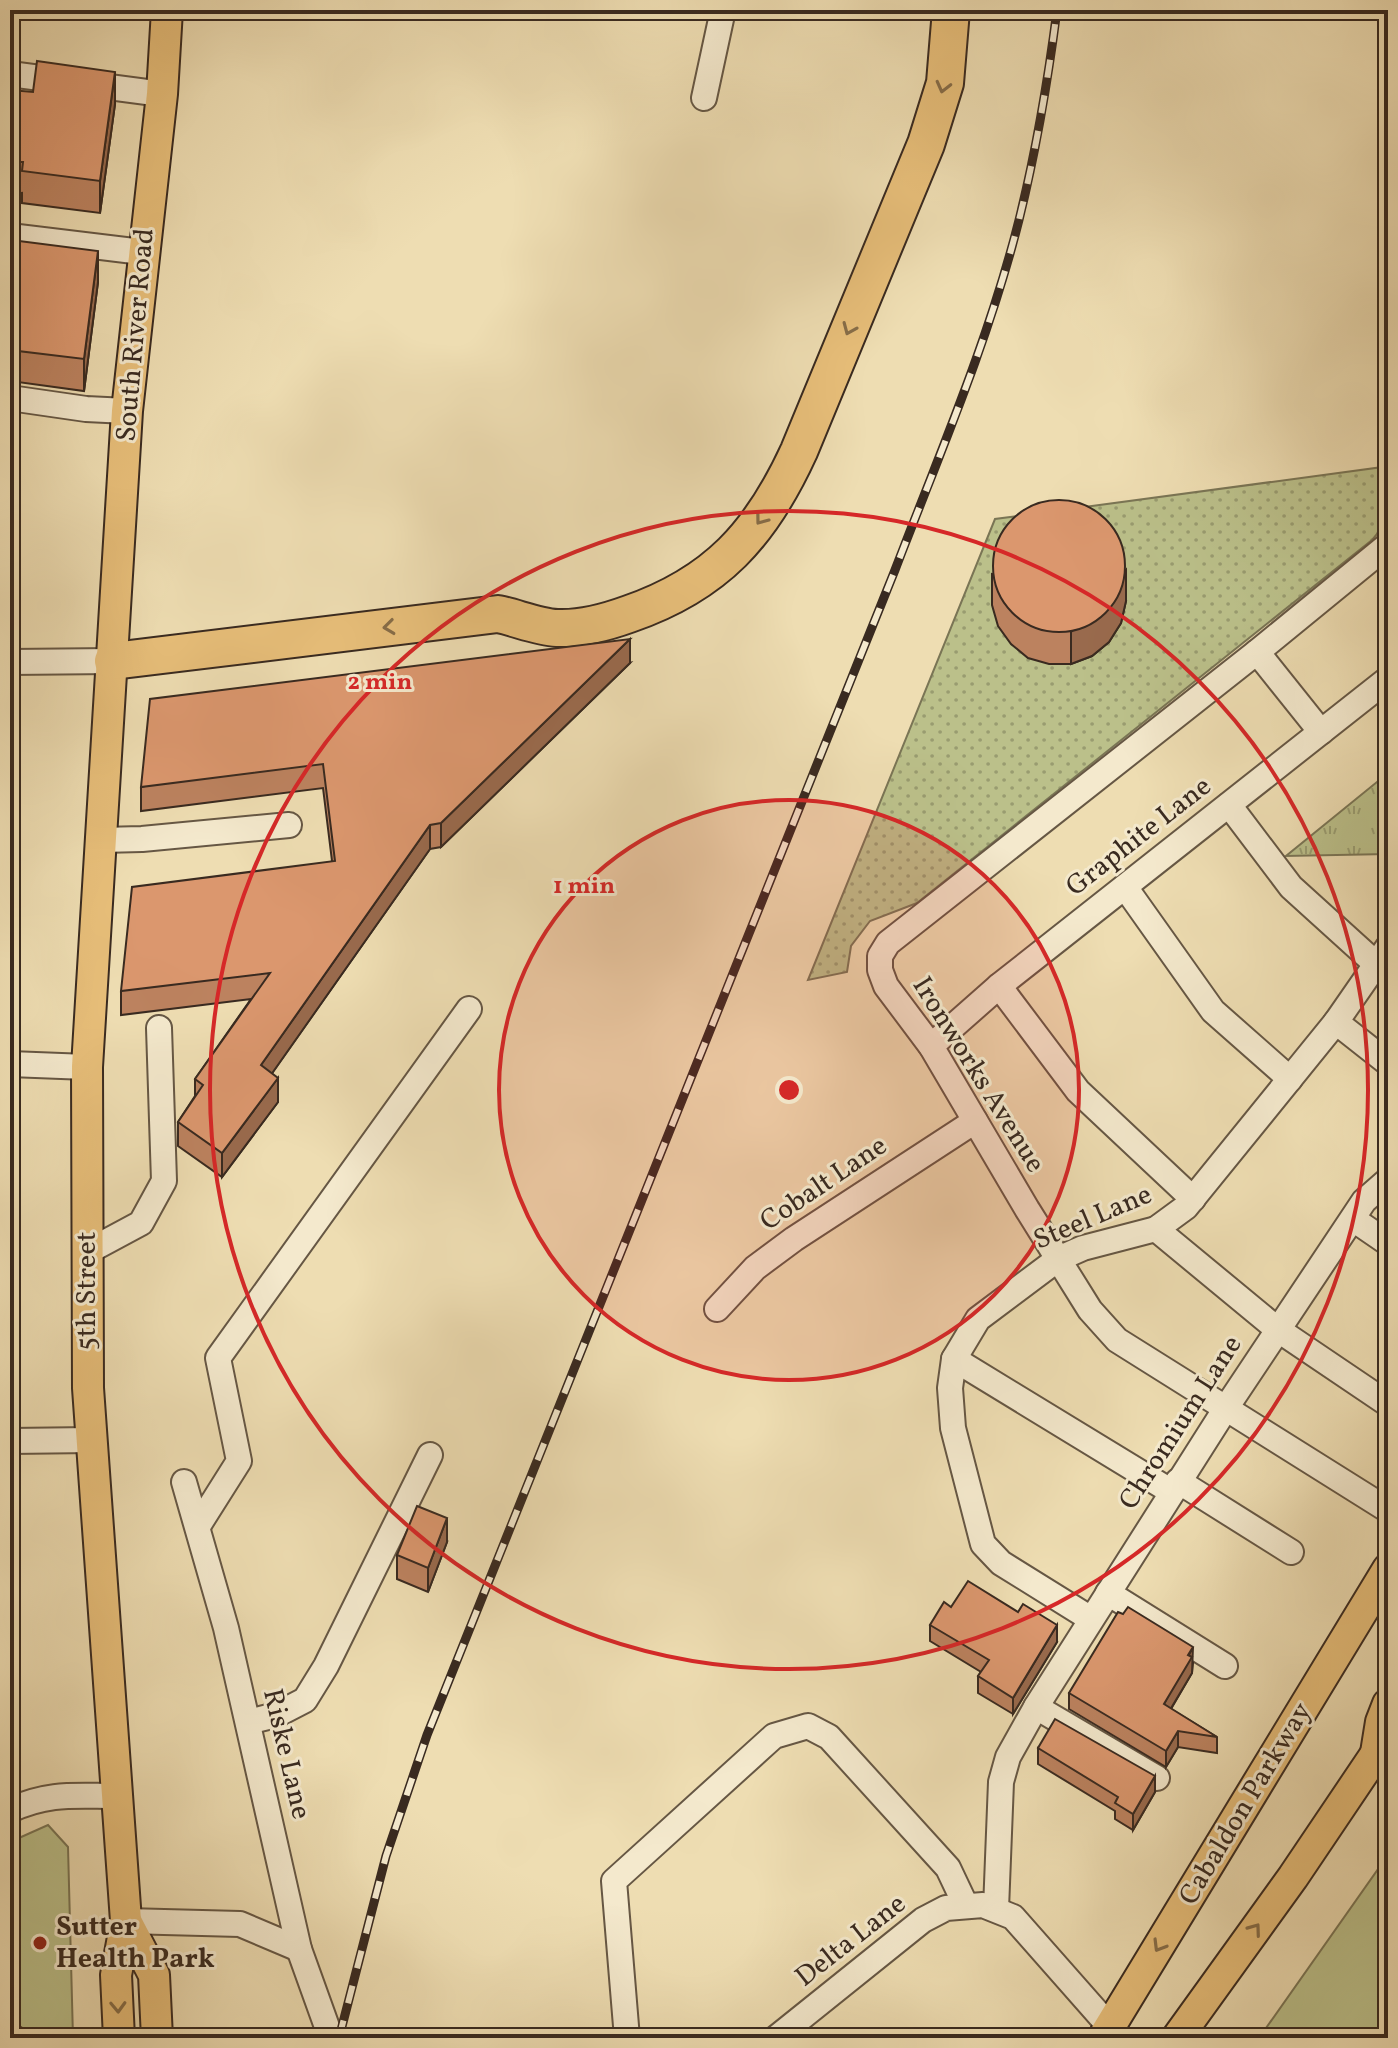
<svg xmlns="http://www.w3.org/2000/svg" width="1398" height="2048" font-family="Vollkorn,serif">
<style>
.grass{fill:url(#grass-tufts);stroke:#7a7555;stroke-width:2}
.park{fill:url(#park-dots);stroke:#7a7555;stroke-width:2}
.pitch{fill:#bbc08a;stroke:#7a7555;stroke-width:2}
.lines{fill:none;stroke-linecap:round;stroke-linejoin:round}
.minor-casing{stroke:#665744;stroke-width:28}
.major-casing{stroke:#392a20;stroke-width:34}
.highway-casing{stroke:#392a20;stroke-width:40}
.minor{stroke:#f4e9cd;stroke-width:24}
.major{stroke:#e7be79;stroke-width:30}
.highway{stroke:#e7be79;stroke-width:36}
.rail-casing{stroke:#392a20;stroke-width:9}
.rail{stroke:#f4e9cd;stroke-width:6;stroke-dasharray:18;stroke-linecap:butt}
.wall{fill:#bc825f;stroke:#392a20;stroke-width:2}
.shaded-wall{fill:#996a4d;stroke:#392a20;stroke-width:2}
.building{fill:#db976e;stroke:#392a20;stroke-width:2}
.oneway{stroke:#876d48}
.ring{fill:none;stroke:#d62828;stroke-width:4}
.poi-dot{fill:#8f2418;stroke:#f4e9cd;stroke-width:3}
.labels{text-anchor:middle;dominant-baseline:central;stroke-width:6;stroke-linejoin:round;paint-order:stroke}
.street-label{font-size:28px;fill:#392a20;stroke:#f4e9cd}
.poi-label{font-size:28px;font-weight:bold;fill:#392a20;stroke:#f4e9cd;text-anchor:start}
.centre{fill:#d62828;stroke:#f4e9cd;stroke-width:4}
.ring-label{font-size:24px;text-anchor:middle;font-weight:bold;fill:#d62828;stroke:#f4e9cd;stroke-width:6;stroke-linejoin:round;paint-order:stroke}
</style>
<defs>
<pattern id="grass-tufts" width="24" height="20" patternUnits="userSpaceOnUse" patternTransform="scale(2)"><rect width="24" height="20" fill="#bbc08a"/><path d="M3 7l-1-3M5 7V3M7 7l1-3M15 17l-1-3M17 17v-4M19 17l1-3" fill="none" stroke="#999c70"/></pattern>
<pattern id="park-dots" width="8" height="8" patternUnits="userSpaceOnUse" patternTransform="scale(2)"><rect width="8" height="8" fill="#bbc08a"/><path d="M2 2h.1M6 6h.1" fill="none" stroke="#999c70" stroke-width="1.8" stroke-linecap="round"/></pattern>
</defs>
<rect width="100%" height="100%" fill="#eeddb2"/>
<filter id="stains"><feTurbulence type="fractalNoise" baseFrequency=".0025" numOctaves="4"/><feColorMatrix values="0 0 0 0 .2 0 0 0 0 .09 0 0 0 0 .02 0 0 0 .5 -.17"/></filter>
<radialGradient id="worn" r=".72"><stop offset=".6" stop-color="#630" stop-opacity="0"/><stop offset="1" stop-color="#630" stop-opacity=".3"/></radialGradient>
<path class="grass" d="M1388,773V854L1286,856Z"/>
<path class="park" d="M1383,467C1384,492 1391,521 1372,540L917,903L870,921L851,946L847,972L808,980L995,519Z"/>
<g class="pitch">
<path d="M48,1825L68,1847L73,2038H10V1842Z"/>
<path d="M1388,1855V2038H1259Z"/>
</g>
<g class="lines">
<defs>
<g id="minor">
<path d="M10,74L162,94"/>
<path d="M704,98L723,10"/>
<path d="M10,236L142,252"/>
<path d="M10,398L86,409L127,411"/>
<path d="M1388,545L1257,652L888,943L880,956V970L886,986L931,1046L1027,1209L1090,1310L1117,1340L1388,1510"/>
<path d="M1257,652L1321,732"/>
<path d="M10,662L113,661"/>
<path d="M1229,805L1291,887L1376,964"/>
<path d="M101,840L142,839L289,825"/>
<path d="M1125,887L1213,1011L1290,1079"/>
<path d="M999,986L1078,1091L1193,1199"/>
<path d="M1336,1022L1388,1063"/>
<path d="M931,1046L999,986L1388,679"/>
<path d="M10,1064L87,1067"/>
<path d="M1353,1219L1388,1243"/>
<path d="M1156,1229L1277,1329L1388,1404"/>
<path d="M87,1252L141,1223L164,1181L159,1028"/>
<path d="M717,1309L755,1268L794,1239L975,1121"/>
<path d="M954,1359L1172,1492"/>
<path d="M10,1441L92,1440"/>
<path d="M1178,1481L1291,1552"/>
<path d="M184,1482L226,1628L299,1949L331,2038"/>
<path d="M198,1526L239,1461L218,1358L469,1009"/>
<path d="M1108,1593L1225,1666"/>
<path d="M1091,1619L1001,1563L983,1544L953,1428L950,1388L954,1359L978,1319L1058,1259L1083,1248L1156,1229L1186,1207L1336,1022L1388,947"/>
<path d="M1036,1707L1157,1778"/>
<path d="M248,1722L276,1715L305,1700L326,1666L430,1455"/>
<path d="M10,1810C49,1792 75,1796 116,1796"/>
<path d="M996,1909L1001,1782L1008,1757L1036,1707L1226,1408L1364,1201L1388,1180"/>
<path d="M126,1921L240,1924L299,1949"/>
<path d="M627,2038L614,1881L774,1736L808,1726L829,1737L948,1868L966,1906"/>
<path d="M776,2038L923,1920L946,1908L983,1905L1013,1917L1110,2027"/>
</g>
<g id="major">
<path d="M1376,1753L1381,1722L1388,1704"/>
<path d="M126,1921L154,1975L157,2038"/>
<path d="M119,2038L116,1975L126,1921L88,1388L87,1067L127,411L162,94L167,10"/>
<path d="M1103,2038L1388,1569"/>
<path d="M1177,2038L1293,1877L1388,1736"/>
</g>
<path id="highway" d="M113,661L498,614C517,618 538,627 557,628C580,629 607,622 629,614C716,584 761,534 799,451L926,144L945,83L951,10"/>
</defs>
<use href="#minor" class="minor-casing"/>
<use href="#major" class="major-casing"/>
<use href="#highway" class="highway-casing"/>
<use href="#minor" class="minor"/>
<use href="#major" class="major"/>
<use href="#highway" class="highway"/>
<defs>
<path id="rail" d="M339,2038L386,1856L427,1735L895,570C939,455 989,340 1019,220C1036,151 1048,80 1057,10"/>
</defs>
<use href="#rail" class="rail-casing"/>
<use href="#rail" class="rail"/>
</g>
<g class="wall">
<path d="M10,90L115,104L100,213L22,203V193L14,194L10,189Z"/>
<path d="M10,251L98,282L84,391L10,381Z"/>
<path d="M992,574L1126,601L1121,623L1109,642L1092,656L1071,664H1049L1028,658L1011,644L998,626L992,605Z"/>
<path d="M630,663L441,847L430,849L272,1073L278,1102L222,1177L178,1146V1122L195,1096V1079L251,999L121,1015V991L332,861L323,788L141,811V787Z"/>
<path d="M447,1542L428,1592L397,1579V1555Z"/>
<path d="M951,1607L1057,1642L1013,1714L978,1693V1676L981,1672L930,1641V1625Z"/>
<path d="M1193,1663L1192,1673L1171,1709L1217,1737V1753L1178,1747L1166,1767L1069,1709V1693Z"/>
<path d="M1038,1748L1155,1792L1133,1830L1115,1819V1811L1038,1764Z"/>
</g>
<g class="shaded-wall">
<path d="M115,72V104L100,213V181Z"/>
<path d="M98,251V282L84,391V359Z"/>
<path d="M1126,570V601L1121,623L1109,642L1092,656L1071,664V632Z"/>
<path d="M630,639V663L441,847V823Z"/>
<path d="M430,825V849L261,1089V1065Z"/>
<path d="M278,1078V1102L222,1177V1153Z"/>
<path d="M447,1518V1542L428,1592V1568Z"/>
<path d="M1057,1625V1642L1013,1714V1698Z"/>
<path d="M1193,1647L1192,1673L1164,1720V1704Z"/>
<path d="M1178,1731V1747L1166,1767V1751Z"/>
<path d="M1155,1776V1792L1133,1830V1814Z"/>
</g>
<g class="building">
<path d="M37,61L115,72L100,181L22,171L23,162H14L10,157V90L33,92Z"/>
<path d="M19,241L98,251L84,359L10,350V251L18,248Z"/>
<circle cx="1059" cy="566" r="66"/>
<path d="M630,639L441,823L430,825L261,1065L278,1078L222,1153L178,1122L203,1085L195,1079L270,973L121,991L132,887L335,861L323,764L141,787L150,699Z"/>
<path d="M417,1506L447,1518L428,1568L397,1555Z"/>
<path d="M968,1581L1018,1612L1023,1604L1057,1625L1013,1698L978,1676L989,1660L930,1625L944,1602L951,1607Z"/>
<path d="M1128,1607L1193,1647L1188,1655L1192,1657L1164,1704L1217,1737L1178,1731L1166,1751L1069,1693L1118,1612L1123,1614Z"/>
<path d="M1055,1719L1155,1776L1133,1814L1115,1803L1118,1797L1038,1748Z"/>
<path d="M10,2021L35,2035L36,2038H10Z"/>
</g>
<defs><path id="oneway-chevron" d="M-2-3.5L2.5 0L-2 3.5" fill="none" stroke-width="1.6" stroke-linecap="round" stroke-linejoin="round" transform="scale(2)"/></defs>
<g class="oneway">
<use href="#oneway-chevron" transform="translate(943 87) rotate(104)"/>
<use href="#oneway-chevron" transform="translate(849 329) rotate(113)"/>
<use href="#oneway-chevron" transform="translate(761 519) rotate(127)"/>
<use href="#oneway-chevron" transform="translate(389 627) rotate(173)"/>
<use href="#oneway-chevron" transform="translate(1255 1929) rotate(-54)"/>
<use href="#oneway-chevron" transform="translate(1159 1946) rotate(121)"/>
<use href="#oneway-chevron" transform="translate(118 2007) rotate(88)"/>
</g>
<circle cx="789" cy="1090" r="290" fill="#d62828" fill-opacity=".12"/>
<g class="ring">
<circle cx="789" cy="1090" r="290"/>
<circle cx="789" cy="1090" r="579"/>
</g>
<circle class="poi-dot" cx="40" cy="1943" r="8"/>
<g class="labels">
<g class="street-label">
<text transform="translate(136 335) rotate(-85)">South River Road</text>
<text transform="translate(1139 837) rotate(-38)">Graphite Lane</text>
<text transform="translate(978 1075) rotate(58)">Ironworks Avenue</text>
<text transform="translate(824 1184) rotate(-34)">Cobalt Lane</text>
<text transform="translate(1093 1218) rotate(-23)">Steel Lane</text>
<text transform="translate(87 1291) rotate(-90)">5th Street</text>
<text transform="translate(1181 1423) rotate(-57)">Chromium Lane</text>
<text transform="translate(286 1754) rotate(77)">Riske Lane</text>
<text transform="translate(1246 1804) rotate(-59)">Cabaldon Parkway</text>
<text transform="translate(851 1941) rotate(-38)">Delta Lane</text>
</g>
<g class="poi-label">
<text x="56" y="1927">Sutter<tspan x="56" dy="32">Health Park</tspan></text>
</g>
</g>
<circle cx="789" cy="1090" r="12" class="centre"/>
<g class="ring-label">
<text x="380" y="689">2 min</text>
<text x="584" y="893">1 min</text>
</g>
<rect width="1398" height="2048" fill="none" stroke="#eeddb2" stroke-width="40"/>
<rect x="12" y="12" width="1374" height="2024" fill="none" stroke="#392a20" stroke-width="4"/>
<rect x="20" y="20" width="1358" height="2008" fill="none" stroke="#392a20" stroke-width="2"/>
<rect width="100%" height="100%" filter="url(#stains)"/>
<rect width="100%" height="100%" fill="url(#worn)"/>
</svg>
